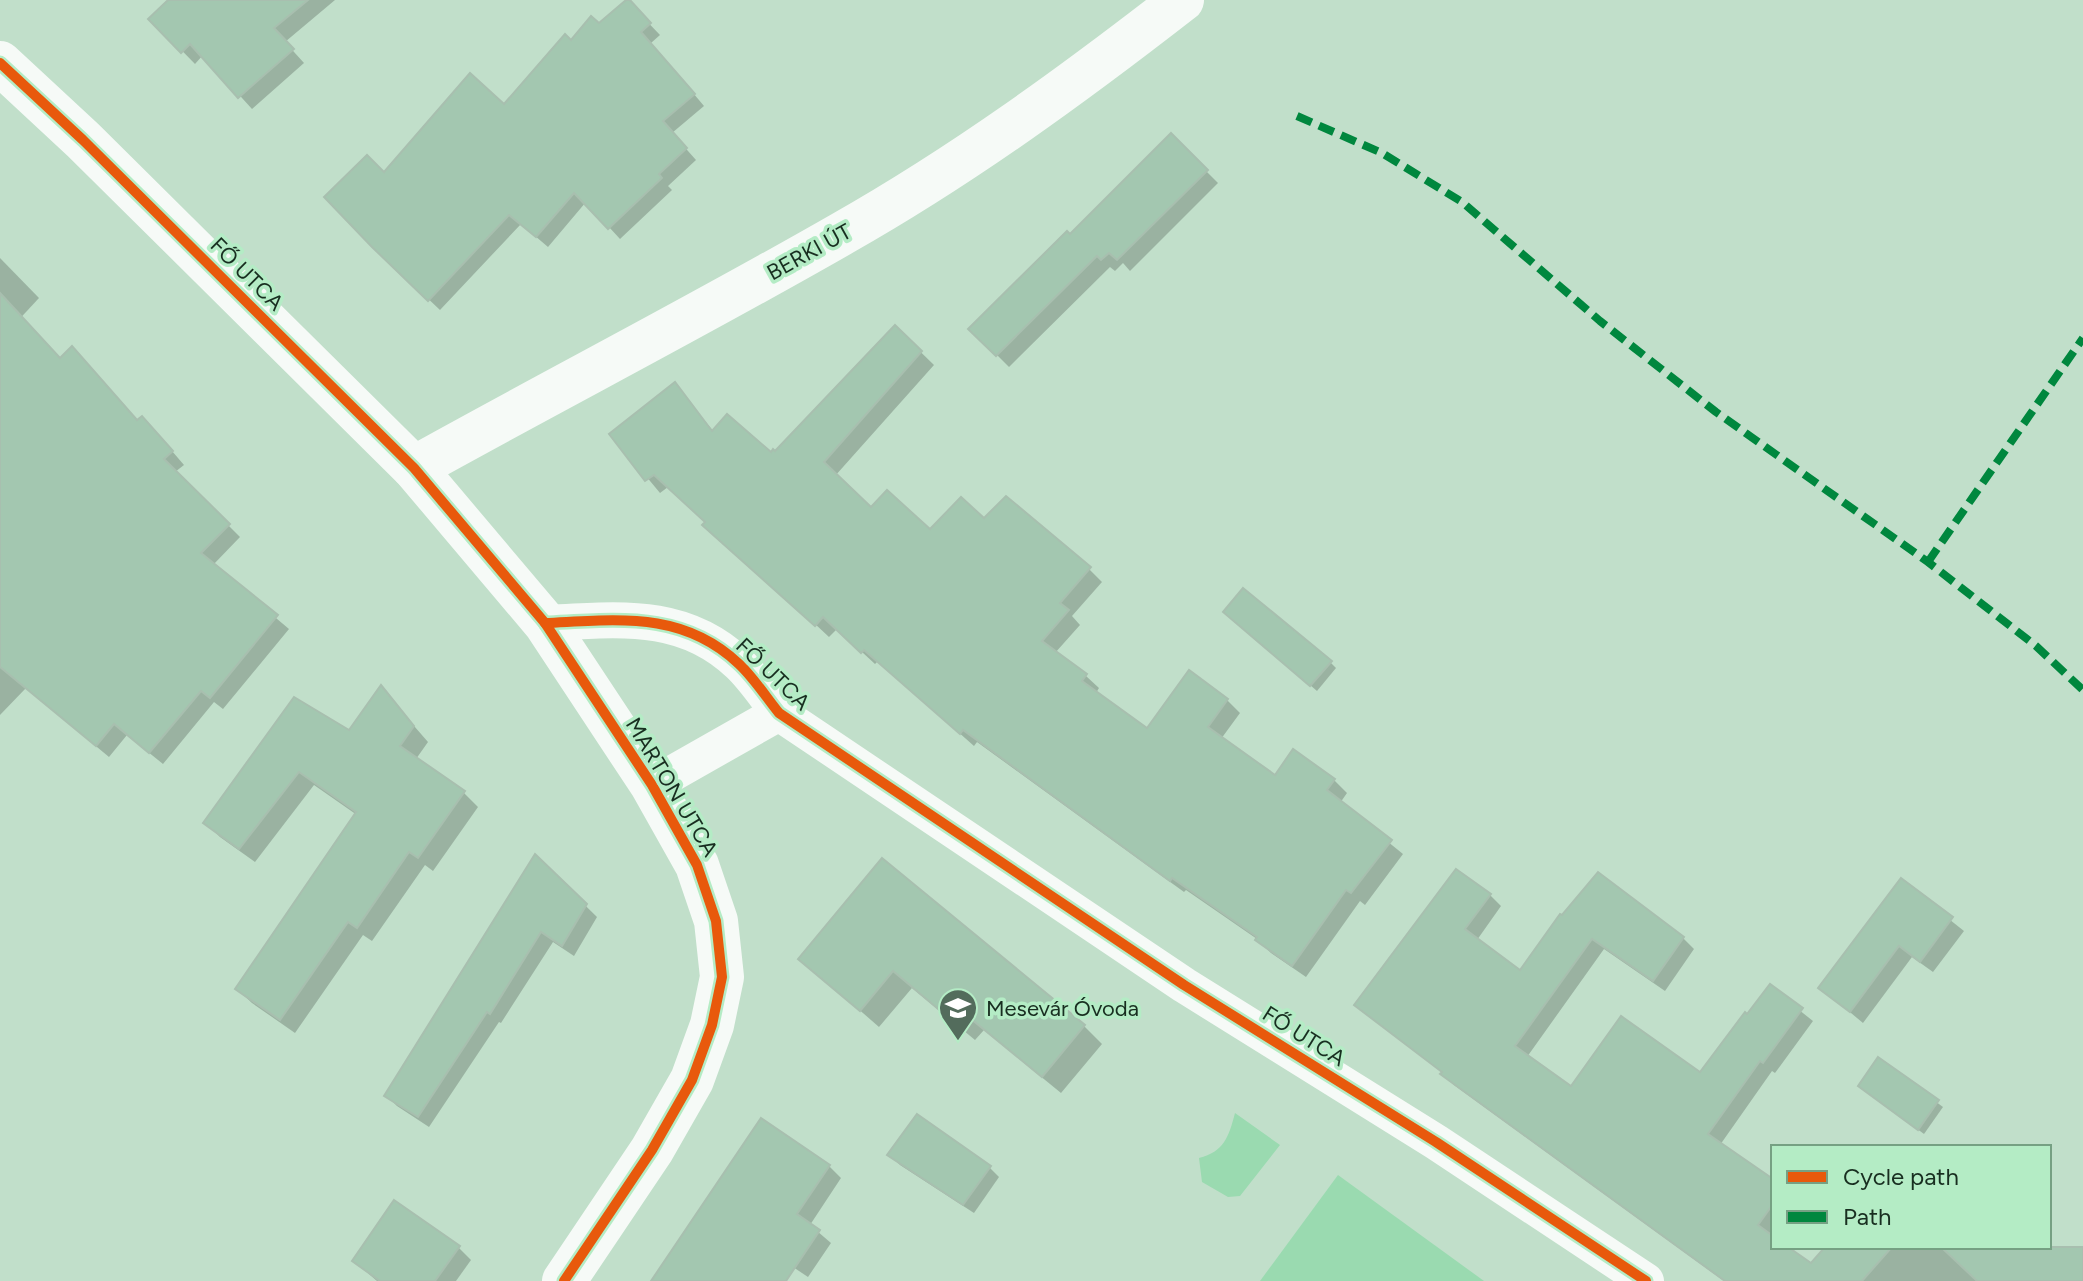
<svg xmlns="http://www.w3.org/2000/svg" width="2083" height="1281" font-family="Figtree,sans-serif">
<style>
.green{fill:#9adab0}
.shadow{fill:#0003}
.building{fill:#a3c7b0;stroke:#a8bfaf;stroke-width:2}
.lines{fill:none;stroke-linecap:round;stroke-linejoin:round}
.minor{stroke:#f6faf7;stroke-width:36}
.tertiary{stroke:#f6faf7;stroke-width:44}
.quiet{stroke:#00873e;stroke-width:8;stroke-dasharray:16 8;stroke-linecap:butt}
.cycleway-casing{stroke:#b4ecc5;stroke-width:15}
.cycleway{stroke:#e8590c;stroke-width:10}
.labels{text-anchor:middle;dominant-baseline:central;stroke-width:7;stroke-linejoin:round;paint-order:stroke}
.street-label{font-size:22px;fill:#182e20;stroke:#b4ecc5}
.poi-label{font-size:22px;fill:#182e20;stroke:#b4ecc5;text-anchor:start}
</style>
<rect width="100%" height="100%" fill="#c1dfca"/>
<g class="green">
<path d="M1235,1113L1280,1145L1240,1196L1228,1197L1202,1182L1199,1158C1224,1152 1229,1136 1235,1113Z"/>
<path d="M1338,1175L1484,1281H1260Z"/>
</g>
<g class="shadow">
<path d="M171,0H335L285,42L304,63L252,109L203,55L195,64L151,19Z"/>
<path d="M638,12L660,35L651,43L704,106L672,133L696,160L668,186L672,190L620,239L586,202L548,247L521,224L440,310L385,258L384,174L504,107L571,42L599,26Z"/>
<path d="M1171,136L1218,183L1130,271L1123,263L1115,271L1110,267L1009,367L971,329Z"/>
<path d="M0,258L39,298L0,340Z"/>
<path d="M895,327L934,365L835,476L871,510L930,532L984,521L1089,569L1102,582L1072,616L1080,625L1055,653L1086,676L1099,688L1096,693L1148,731L1227,700L1240,713L1221,739L1275,778L1334,780L1347,793L1340,803L1403,854L1365,905L1360,901L1306,977L1271,953L1257,939L1186,890L1184,892L977,742L974,746L878,661L875,664L837,629L829,637L668,487L660,493L611,434L675,385L714,432L771,455L775,454Z"/>
<path d="M0,412L138,422L154,430L184,465L175,472L240,537L213,565L289,629L223,709L214,702L163,764L127,735L109,757L26,688L0,715Z"/>
<path d="M1231,617L1330,662L1336,668L1317,691Z"/>
<path d="M381,688L428,742L416,759L463,792L478,807L433,871L425,865L372,941L363,935L295,1033L252,1003L237,989L357,815L314,785L255,862L220,837L206,823L350,733Z"/>
<path d="M536,857L597,917L574,956L553,942L501,1023L499,1022L429,1127L397,1106L386,1095Z"/>
<path d="M883,860L1084,1026L1102,1044L1061,1093L984,1030L975,1040L912,988L879,1027L801,959Z"/>
<path d="M1901,881L1964,931L1933,972L1912,957L1863,1023L1821,988Z"/>
<path d="M1490,895L1501,906L1477,940L1520,973L1561,916L1683,938L1694,949L1665,991L1604,949L1527,1057L1572,1089L1700,1075L1770,987L1813,1021L1775,1073L1772,1071L1720,1145L1773,1181V1231L1769,1236L1773,1238V1247H1785L1811,1266L1827,1247H2040L2083,1277V1281H1724L1454,1085L1443,1073L1357,1005Z"/>
<path d="M1879,1060L1943,1107L1924,1134L1866,1091Z"/>
<path d="M890,1155L990,1168L999,1177L974,1213L900,1165Z"/>
<path d="M829,1166L841,1178L810,1225L831,1243L808,1277L793,1267L768,1281H653Z"/>
<path d="M459,1248L471,1260L456,1281H377L354,1261Z"/>
</g>
<g class="building">
<path d="M168,0H308L274,28L294,49L238,98L190,44L181,53L148,19Z"/>
<path d="M626,0H630L651,23L641,32L695,94L663,121L687,148L659,174L662,178L608,229L574,193L536,237L509,215L428,301L372,247L324,197L367,155L384,172L470,73L504,104L565,34L571,40L591,16L599,23Z"/>
<path d="M1171,133L1208,170L1117,260L1109,253L1101,260L1097,256L996,356L968,329L1067,231L1070,234Z"/>
<path d="M0,293L60,358L72,346L137,420L142,416L173,451L164,459L230,524L201,553L278,615L210,698L201,691L149,753L114,724L96,746L0,667Z"/>
<path d="M895,325L922,351L824,462L871,507L887,490L930,529L961,497L984,518L1006,496L1091,567L1060,603L1069,610L1042,641L1087,674L1082,681L1147,728L1189,670L1228,699L1208,727L1275,775L1293,749L1335,779L1327,790L1392,840L1351,893L1346,890L1292,966L1255,940L1257,937L1172,878L1170,881L963,730L960,734L864,650L861,653L823,617L815,626L702,525L705,522L654,475L645,481L609,434L675,382L712,431L727,414L771,452L773,449L775,451Z"/>
<path d="M1243,588L1332,661L1310,686L1223,612Z"/>
<path d="M381,685L414,726L400,746L465,791L418,858L409,852L357,928L348,922L280,1020L235,989L356,812L299,772L239,849L203,823L294,697L349,730Z"/>
<path d="M535,854L587,904L562,946L541,932L490,1014L487,1012L418,1117L384,1096Z"/>
<path d="M882,858L1085,1025L1042,1077L965,1014L956,1024L893,971L860,1011L798,959Z"/>
<path d="M1456,869L1491,894L1465,929L1520,970L1560,914L1562,915L1598,872L1684,937L1653,981L1592,939L1515,1046L1571,1086L1621,1016L1700,1072L1745,1012L1747,1014L1770,984L1803,1008L1763,1063L1760,1061L1708,1134L1773,1179V1204L1758,1225L1773,1236V1247H1788L1811,1263L1825,1247H1892L1862,1281H1725L1440,1074L1442,1072L1354,1005Z"/>
<path d="M1901,878L1953,917L1920,962L1899,946L1850,1012L1818,988Z"/>
<path d="M1878,1057L1939,1100L1918,1130L1858,1086Z"/>
<path d="M917,1114L991,1166L963,1205L887,1155Z"/>
<path d="M761,1118L830,1165L797,1214L820,1230L786,1281H651Z"/>
<path d="M394,1200L460,1246L435,1281H380L352,1261Z"/>
<path d="M1941,1247H2083V1281H1977Z"/>
</g>
<g class="lines">
<g class="minor">
<path d="M545,623C616,620 682,610 739,664C754,678 766,697 779,713L1184,985L1436,1142L1646,1281"/>
<path d="M652,785L779,713"/>
</g>
<g class="tertiary">
<path d="M0,63L83,140L414,468L545,623L652,785L697,865L716,921L722,977L712,1025L692,1080L652,1150L564,1281"/>
<path d="M414,468C556,389 702,314 843,233C963,165 1074,84 1182,0"/>
</g>
<g class="quiet">
<path d="M1297,116L1382,153L1462,202L1600,321L1716,412L1928,562L2036,646L2083,690"/>
<path d="M1928,562L2083,338"/>
</g>
<defs>
<g id="cycleway">
<path d="M0,63L83,140L414,468L545,623L652,785L697,865L716,921L722,977L712,1025L692,1080L652,1150L564,1281"/>
<path d="M545,623C616,620 682,610 739,664C754,678 766,697 779,713L1184,985L1436,1142L1646,1281"/>
</g>
</defs>
<use href="#cycleway" class="cycleway-casing"/>
<use href="#cycleway" class="cycleway"/>
</g>
<defs>
<symbol id="school-pin" viewBox="-11 -11 22 30"><path d="M0 17L-7.5 6A9.5 9.5 0 1 1 7.5 6Z" fill="#536c5c" stroke="#b4ecc5"/><path d="M0-5L7-2L0 1L-7-2ZM-4 1L0 2.5L4 1V4Q0 6-4 4Z" fill="#fff"/></symbol>
</defs>
<g fill-rule="evenodd">
<use href="#school-pin" x="936" y="986" width="44" height="60"/>
</g>
<g class="labels">
<g class="street-label">
<text transform="translate(809 252) rotate(-29)">BERKI ÚT</text>
<text transform="translate(247 274) rotate(45)">FŐ UTCA</text>
<text transform="translate(773 674) rotate(44)">FŐ UTCA</text>
<text transform="translate(672 787) rotate(59)">MARTON UTCA</text>
<text transform="translate(1304 1036) rotate(32)">FŐ UTCA</text>
</g>
<g class="poi-label">
<text x="986" y="1008">Mesevár Óvoda</text>
</g>
</g>
<rect x="1771" y="1145" width="280" height="104" fill="#b4ecc5" stroke="#76a083" stroke-width="2"/>
<rect x="1787" y="1171" width="40" height="12" fill="#e8590c" stroke="#76a083" stroke-width="2"/>
<text x="1843" y="1185" font-size="24" fill="#182e20">Cycle path</text>
<rect x="1787" y="1211" width="40" height="12" fill="#00873e" stroke="#76a083" stroke-width="2"/>
<text x="1843" y="1225" font-size="24" fill="#182e20">Path</text>
</svg>
